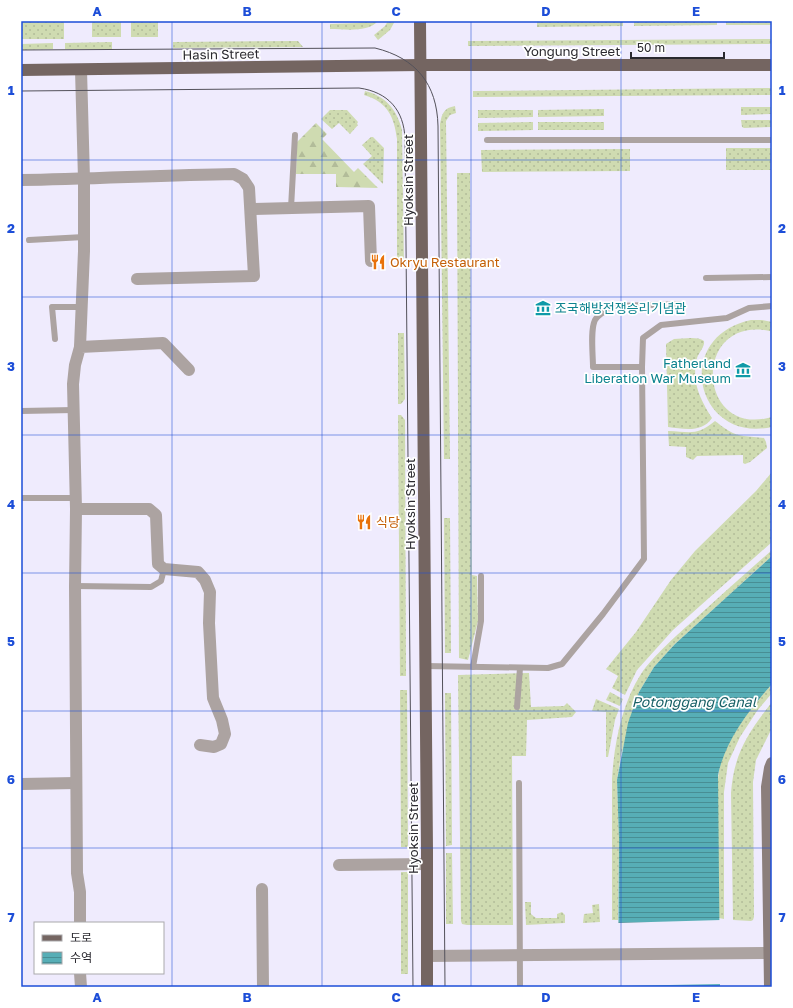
<svg xmlns="http://www.w3.org/2000/svg" width="793" height="1008" font-family="'Golos Text','Noto Sans KR',sans-serif">
<style>
.grass{fill:url(#grass-dots)}
.forest{fill:url(#forest-firs)}
.water{fill:url(#water-rules)}
.pier{fill:#efebfd}
.lines{fill:none;stroke-linecap:round;stroke-linejoin:round}
.lane{stroke:#aca3a1;stroke-width:6}
.street{stroke:#aca3a1;stroke-width:12}
.secondary{stroke:#8b7e7b;stroke-width:12}
.primary{stroke:#746561;stroke-width:12}
.tram{stroke:#53515a;stroke-width:1}
.grid{fill:none;stroke:#1d4ed8;stroke-width:1;stroke-opacity:0.55}
.labels{text-anchor:middle;dominant-baseline:central;stroke-width:3.5;stroke-linejoin:round;paint-order:stroke}
.street-label{font-size:13px;fill:#2a292f;stroke:#fff}
.food-label{font-size:13px;fill:#c56008;stroke:#fff;text-anchor:start}
.culture-label{font-size:13px;fill:#0d838f;stroke:#fff;text-anchor:start}
.water-label{font-size:14px;font-style:italic;fill:#196167;stroke:#fff}
.neatline{fill:none;stroke:#1d4ed8;stroke-width:1.5}
.grid-label{font-size:13px;text-anchor:middle;font-weight:bold;fill:#1d4ed8}
</style>
<defs>
<pattern id="grass-dots" width="8" height="8" patternUnits="userSpaceOnUse"><rect width="8" height="8" fill="#cfdbb1"/><path d="M2 2h.1M6 6h.1" fill="none" stroke="#b2bc99" stroke-width="1.8" stroke-linecap="round"/></pattern>
<pattern id="forest-firs" width="22" height="20" patternUnits="userSpaceOnUse"><rect width="22" height="20" fill="#cfdbb1"/><path d="M5 1l3.5 6h-7zM16 11l3.5 6h-7z" fill="#b2bc99"/></pattern>
<pattern id="water-rules" width="6" height="5" patternUnits="userSpaceOnUse"><rect width="6" height="5" fill="#57aeb6"/><path d="M0 2.5h6" fill="none" stroke="#488e94"/></pattern>
</defs>
<rect width="100%" height="100%" fill="#efebfd"/>
<g class="grass">
<rect x="21" y="21" width="43" height="18"/>
<rect x="92" y="21" width="29" height="16"/>
<rect x="131" y="21" width="27" height="16"/>
<path d="M363,21H378C367,33 345,29 330,29V24L358,23Z"/>
<path d="M388,21H395L390,30L378,40L374,35L385,26Z"/>
<path d="M537,21H623V26L537,27Z"/>
<path d="M634,21H717V25L634,26Z"/>
<rect x="726" y="21" width="46" height="4"/>
<path d="M772,39V44L468,46V41Z"/>
<path d="M298,41L303,47L173,48V42Z"/>
<path d="M112,42V49H65V43Z"/>
<path d="M53,43V49L21,50V44Z"/>
<path d="M772,88V95L473,97V91Z"/>
<path d="M365,91C386,96 397,110 402,130L404,266H397V139C394,117 388,102 364,95Z"/>
<path d="M455,106L456,113L450,115L446,121L450,459H444L440,124C442,113 444,108 455,106Z"/>
<path d="M741,107H772V114L741,115Z"/>
<path d="M604,109V116L538,117V110Z"/>
<path d="M330,110H347L358,122L357,124L358,125L350,134L339,123L332,129L321,119Z"/>
<path d="M478,110H533V117L478,118Z"/>
<path d="M741,120H772V127L744,128L742,127Z"/>
<path d="M533,122V130L478,131V123Z"/>
<rect x="538" y="122" width="66" height="8"/>
<path d="M371,137H373L384,148L383,184L363,164L372,156L362,145Z"/>
<rect x="726" y="148" width="46" height="22"/>
<path d="M630,149V171L482,172L481,150Z"/>
<path d="M457,173H470L472,575L477,576L478,621L468,660L459,658Z"/>
<path d="M751,320H762L772,322L770,331C691,315 696,439 772,417V427C696,444 671,337 751,320Z"/>
<path d="M398,333H404L405,399L401,404H398Z"/>
<path d="M674,339C683,339 697,336 704,341C705,347 699,352 697,358C691,381 700,399 712,418C702,433 684,429 668,427L666,344Z"/>
<path d="M398,415H401L405,420L406,676H400Z"/>
<path d="M715,421C724,428 733,435 744,436C750,437 757,437 764,438L766,442L767,448L750,462L745,464L743,463V455L697,456L693,460L686,457V447L669,446L668,431C691,432 697,436 715,421Z"/>
<path d="M772,472V542L673,630L637,670L625,695L612,688L618,676L606,669L636,632L671,580L695,551L756,491Z"/>
<path d="M444,518H450L451,653H445Z"/>
<path d="M772,550V556L675,644L654,667L639,692L621,755L617,780L619,839L618,920H612V779C614,744 622,703 641,674C653,656 678,634 695,619C720,596 746,573 772,550Z"/>
<path d="M529,673L531,707L564,706L567,703L576,712L572,717L527,720L526,756H512L513,925H467L462,924L461,921L458,675Z"/>
<path d="M772,684V693L757,711L740,737L728,763L724,792V919L719,918L717,792C718,782 718,771 721,761C731,733 752,706 772,684Z"/>
<path d="M400,690H407L408,847H401Z"/>
<path d="M610,692L623,699L620,706L606,700Z"/>
<path d="M445,693H451L452,845L446,846Z"/>
<path d="M596,699L619,709L615,720L608,757H606V712L592,711Z"/>
<path d="M772,702V728L756,760L753,782L754,917L753,920L751,921L733,920L731,793C734,753 748,733 772,702Z"/>
<path d="M446,853H452L453,924H446Z"/>
<rect x="401" y="872" width="7" height="102"/>
<path d="M525,902H531V914L536,918H557V914L562,912L565,915V923L526,925Z"/>
<path d="M599,904L600,922L583,923L584,914L593,913L592,905Z"/>
</g>
<path class="forest" d="M316,123L327,134L322,139L354,172L358,168L378,188L336,187V174H296L297,142Z"/>
<path class="water" d="M772,556V684C749,710 725,741 718,775L720,987H618L619,839L617,780L628,723L639,692L654,667L675,644Z"/>
<path class="pier" d="M721,920L722,984L617,986L616,923Z"/>
<g class="lines">
<g class="lane">
<path d="M487,140H772"/>
<path d="M291,208L295,135"/>
<path d="M29,240L84,237"/>
<path d="M706,278L772,277"/>
<path d="M55,339L52,307H82"/>
<path d="M642,367H593C593,355 590,330 595,320C599,313 609,309 616,306L680,304"/>
<path d="M21,411L74,410"/>
<path d="M21,498H76"/>
<path d="M75,586L151,587L161,581L164,569"/>
<path d="M425,666L548,668L562,664L603,614L644,559L642,367L643,338L661,325L727,318L749,308L772,306"/>
<path d="M473,667L481,621V576"/>
<path d="M517,707L520,668"/>
<path d="M519,783L520,987"/>
</g>
<g class="street">
<path d="M21,180C92,179 163,175 234,174L243,179L249,188L254,276L137,279"/>
<path d="M251,209L369,206L371,261"/>
<path d="M80,347L84,251V179L81,70"/>
<path d="M76,509H149L156,515L158,564L164,569L198,572L205,580L210,592L209,623L213,698L222,720L225,734L221,744L214,747L200,745"/>
<path d="M21,784L76,783"/>
<path d="M339,865L427,864"/>
<path d="M262,889L263,987"/>
<path d="M80,923V892L77,873L75,586L76,509L73,384L75,365L80,347L163,343L189,370"/>
<path d="M427,956L772,953"/>
<path d="M80,973L81,987"/>
</g>
<path class="secondary" d="M770,987L767,787L770,768L772,763"/>
<g class="primary">
<path d="M420,21L427,850V987"/>
<path d="M21,70L421,65H772"/>
</g>
<g class="tram">
<path d="M21,50L375,48C416,58 437,84 438,126L445,987"/>
<path d="M21,91L359,88C388,92 404,110 405,139L413,987"/>
</g>
</g>
<path class="grid" d="M172,21V987M322,21V987M471,21V987M621,21V987M21,160H772M21,297H772M21,435H772M21,573H772M21,711H772M21,848H772"/>
<defs>
<symbol id="restaurant-bare" viewBox="-9 -9 18 18"><path d="M-5-6h1v4h1v-4h1v4h1v-4h1v5L-1.5 .5V6h-2V.5L-5-1ZM5-6V6H3V1.5H1.5Q1.5-4 5-6Z" fill="#e8710a" stroke="#fff" stroke-width="2.5" paint-order="stroke"/></symbol>
<symbol id="museum-bare" viewBox="-9 -9 18 18"><path d="M0-6L6-3V-2H-6V-3ZM-5-1h2V3h-2ZM-1-1h2V3h-2ZM3-1h2V3H3ZM-6 4H6V6H-6Z" fill="#0f9aa8" stroke="#fff" stroke-width="2.5" paint-order="stroke"/></symbol>
</defs>
<g fill-rule="evenodd">
<use href="#restaurant-bare" x="367" y="251" width="22" height="22"/>
<use href="#museum-bare" x="532" y="297" width="22" height="22"/>
<use href="#museum-bare" x="732" y="359" width="22" height="22"/>
<use href="#restaurant-bare" x="353" y="511" width="22" height="22"/>
</g>
<g class="labels">
<g class="street-label">
<text x="572" y="51">Yongung Street</text>
<text transform="translate(221 54) rotate(-1)">Hasin Street</text>
<text transform="translate(408 180) rotate(-90)">Hyoksin Street</text>
<text transform="translate(410 504) rotate(-90)">Hyoksin Street</text>
<text transform="translate(413 828) rotate(-90)">Hyoksin Street</text>
</g>
<g class="food-label">
<text x="390" y="262">Okryu Restaurant</text>
<text x="376" y="522">식당</text>
</g>
<g class="culture-label">
<text x="555" y="308">조국해방전쟁승리기념관</text>
<text x="731" y="363" text-anchor="end">Fatherland<tspan x="731" dy="15">Liberation War Museum</tspan></text>
</g>
<g class="water-label">
<text x="694" y="701">Potonggang Canal</text>
</g>
</g>
<rect width="793" height="1008" fill="none" stroke="#ffffff" stroke-width="44"/>
<rect x="34" y="922" width="130" height="52" fill="#ffffff" stroke="#aaa9ac"/>
<rect x="42" y="935" width="20" height="6" fill="#746561" stroke="#aaa9ac"/>
<text x="70" y="942" font-size="12" fill="#2a292f">도로</text>
<rect x="42" y="952" width="20" height="12" fill="url(#water-rules)" stroke="#aaa9ac"/>
<text x="70" y="962" font-size="12" fill="#2a292f">수역</text>
<path d="M631 52v6h93v-6" fill="none" stroke="#2a292f" stroke-width="2"/>
<text x="637" y="52" font-size="12" fill="#2a292f" stroke="#ffffff" stroke-width="3" paint-order="stroke">50 m</text>
<rect x="22" y="22" width="749" height="964" class="neatline"/>
<g class="grid-label">
<text x="97" y="16">A</text>
<text x="247" y="16">B</text>
<text x="396" y="16">C</text>
<text x="546" y="16">D</text>
<text x="696" y="16">E</text>
<text x="11" y="95">1</text>
<text x="782" y="95">1</text>
<text x="11" y="233">2</text>
<text x="782" y="233">2</text>
<text x="11" y="371">3</text>
<text x="782" y="371">3</text>
<text x="11" y="509">4</text>
<text x="782" y="509">4</text>
<text x="11" y="646">5</text>
<text x="782" y="646">5</text>
<text x="11" y="784">6</text>
<text x="782" y="784">6</text>
<text x="11" y="922">7</text>
<text x="782" y="922">7</text>
<text x="97" y="1002">A</text>
<text x="247" y="1002">B</text>
<text x="396" y="1002">C</text>
<text x="546" y="1002">D</text>
<text x="696" y="1002">E</text>
</g>
</svg>
